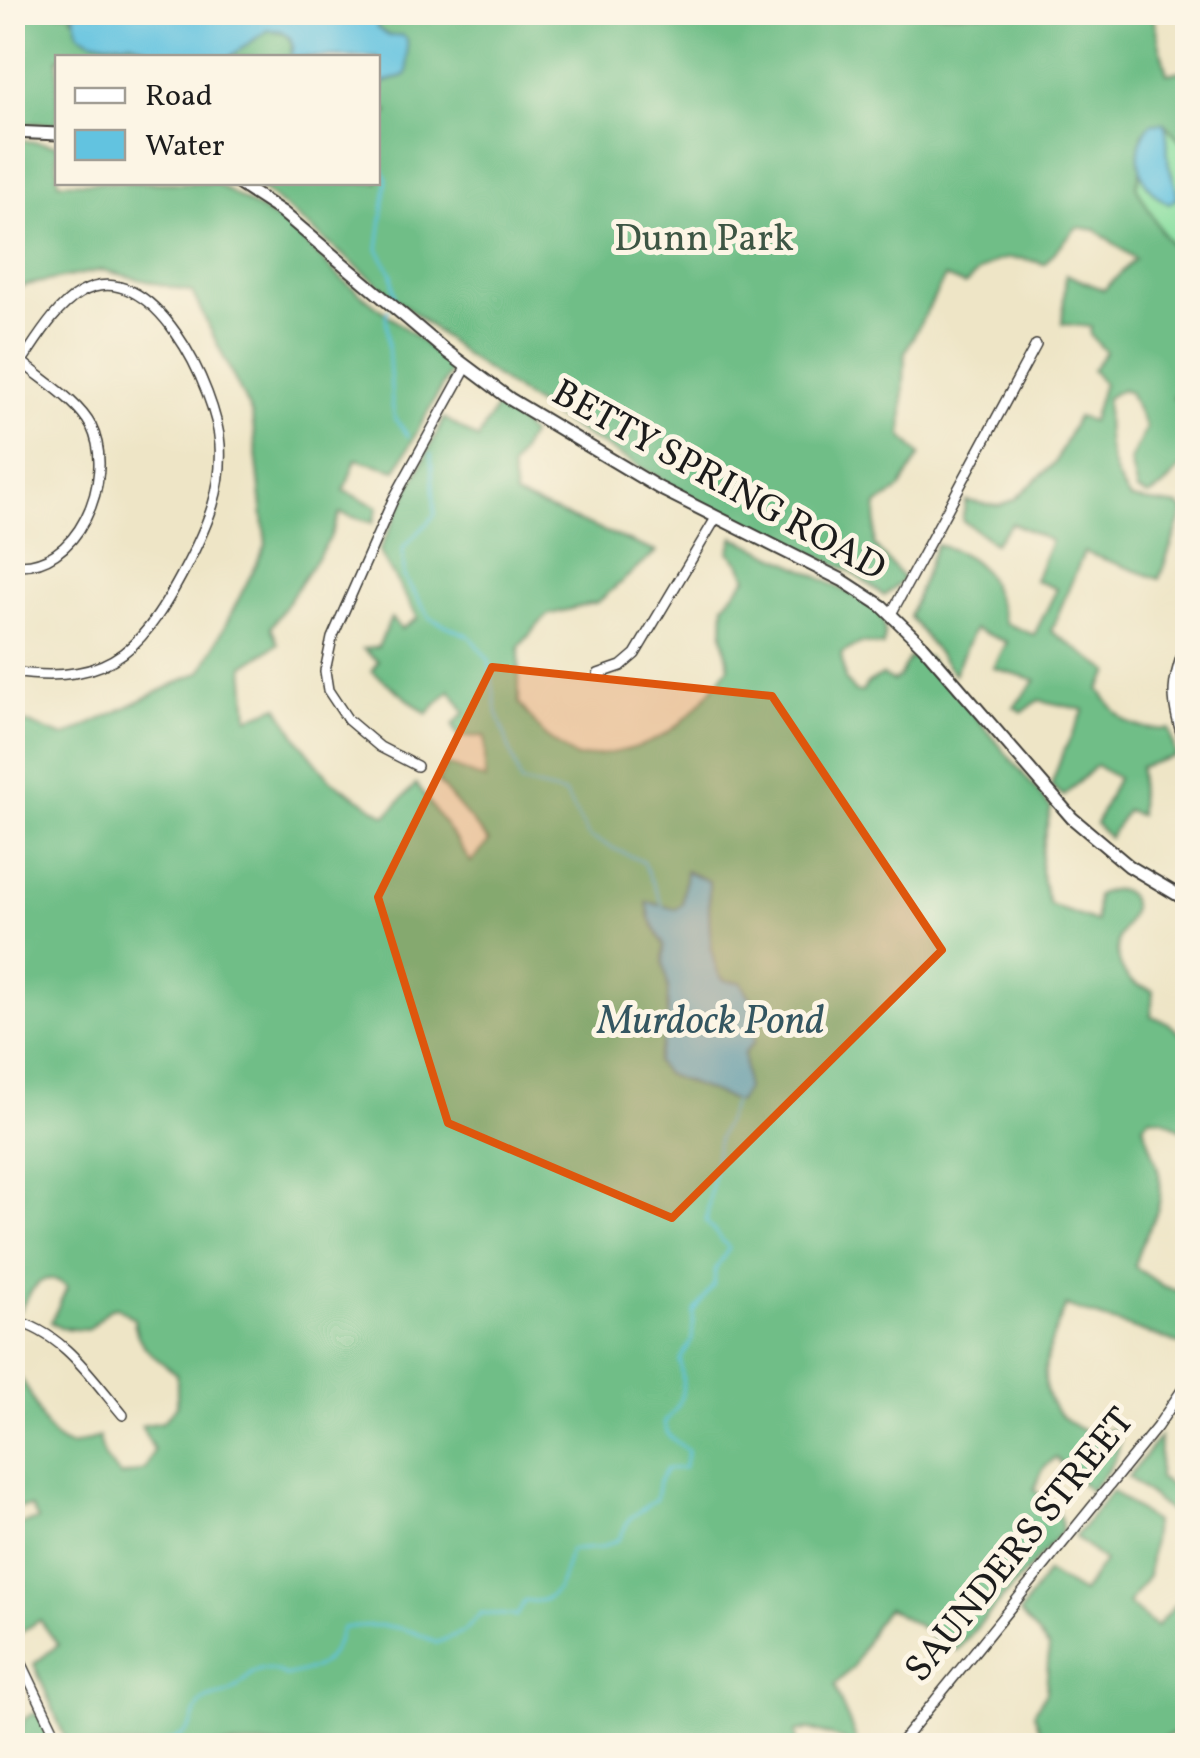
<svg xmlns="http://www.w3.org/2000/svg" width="1200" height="1758" font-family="Vollkorn,serif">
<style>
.green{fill:#8bdfa1;stroke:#547e5e;stroke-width:2.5}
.forest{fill:#70be87;stroke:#466d52;stroke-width:2.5}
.water{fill:#62c3e0;stroke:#3f707e;stroke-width:2.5}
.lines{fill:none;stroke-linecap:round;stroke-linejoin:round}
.stream{stroke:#62c3e0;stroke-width:2.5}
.minor-casing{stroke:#3c3a36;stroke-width:12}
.tertiary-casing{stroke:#3c3a36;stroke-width:15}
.minor{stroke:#fff;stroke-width:9}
.tertiary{stroke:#fff;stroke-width:11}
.marked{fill:#de560d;fill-opacity:0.2;stroke:#de560d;stroke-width:8;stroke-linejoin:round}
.labels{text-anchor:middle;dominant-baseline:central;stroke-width:10;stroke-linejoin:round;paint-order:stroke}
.park-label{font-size:38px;fill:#3d5644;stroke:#fcf5e5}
.street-label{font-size:38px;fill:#1c1c1c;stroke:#fcf5e5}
.water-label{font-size:40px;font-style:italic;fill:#345661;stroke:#fcf5e5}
</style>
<rect width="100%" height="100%" fill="#fcf5e5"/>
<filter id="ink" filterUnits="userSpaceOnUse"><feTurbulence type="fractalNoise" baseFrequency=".01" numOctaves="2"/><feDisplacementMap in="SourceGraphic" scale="20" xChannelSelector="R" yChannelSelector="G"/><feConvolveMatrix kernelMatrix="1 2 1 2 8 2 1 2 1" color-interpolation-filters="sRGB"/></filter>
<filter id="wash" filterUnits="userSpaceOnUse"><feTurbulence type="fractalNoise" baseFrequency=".0048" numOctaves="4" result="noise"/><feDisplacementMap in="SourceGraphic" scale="40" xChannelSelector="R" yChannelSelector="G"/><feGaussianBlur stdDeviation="2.25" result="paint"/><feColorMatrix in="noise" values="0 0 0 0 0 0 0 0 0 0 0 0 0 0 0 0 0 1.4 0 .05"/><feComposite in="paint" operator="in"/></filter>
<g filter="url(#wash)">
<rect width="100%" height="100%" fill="#eee5c6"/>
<path class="green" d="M1164,123L1183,143L1187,164V265L1162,233L1136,186C1144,170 1139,150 1143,133Z"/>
<g class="forest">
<path d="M12,13H73L72,17L106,43L132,42L165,57L58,58L57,124L13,123Z"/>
<path d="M378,13H1152L1167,74L1187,70V164L1183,143L1164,123L1143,133C1139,150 1144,170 1136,186L1162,233L1187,265V371L1173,398L1187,405V460L1163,487L1149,496L1137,491L1130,461L1146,428L1129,392L1122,389L1107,398C1105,436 1106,466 1130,499L1179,506L1184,511L1159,579L1084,552L1051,631L1110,672L1099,689C1121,721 1129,731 1169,729L1176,756L1140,767L1139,815L1126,811L1109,838L1096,824L1117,778L1096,765L1064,796L1051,786L1062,755L1084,710L1039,700L1023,712L1014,707L1036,680L994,668L1007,642L974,629L954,674L909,616L936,545C985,555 991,580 1005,623L1034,635L1057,589L1035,580L1051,541L1012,523L994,543L962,520L966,501L999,506L1015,499L1055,463L1077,417L1092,421L1103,383L1092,370L1106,352L1090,335L1091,327L1062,324L1066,274L1104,290L1135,259L1096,230L1077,227L1044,264C1008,252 991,258 965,285L945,277L905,352L902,436L920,455L900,489L877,505L874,545L904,579L884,596L850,571L720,513L559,420L469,358L255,183L378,182V122L389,112L380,104L383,83L400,77L406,39L389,36L377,28Z"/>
<path d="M268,30C287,31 296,39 290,57L228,58Z"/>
<path d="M13,139L57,145L58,182L215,183L289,227L343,280L453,366L396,470L356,459L344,491L378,507L373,523L340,513L329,540L271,627L278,644L244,666L248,718L278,706L300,742L331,780L386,816L416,784L471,862L489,842L438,782L446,764L485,780V736L458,737L453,725L465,712L450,690L427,714L372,671L378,661L363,649L378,647L391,618L401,629L418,618L379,551L444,418L478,439L500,400L530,435L511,469L515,496L656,552L598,602L547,615L519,647V703L545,736L576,758C659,749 679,734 729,667L723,634L724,604L747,578L740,563L729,552L734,537L807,571L881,610L885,633L883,646L861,643L841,654L845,679L855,692H862L867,684L882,675L893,681L900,676L909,658L927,657L1051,808C1042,851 1034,862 1050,905L1096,922L1097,895C1110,887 1133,886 1132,908C1132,917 1123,928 1119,937C1114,950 1120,972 1131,981C1136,986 1147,988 1153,991L1151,1016L1167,1022L1187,1039V1133L1163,1119L1149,1117L1143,1125C1153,1154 1169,1184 1155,1216C1147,1234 1138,1246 1135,1267L1163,1286L1187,1294L1188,1347L1066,1306C1049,1344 1027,1393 1069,1422C1088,1435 1093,1435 1113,1429L1119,1433C1123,1456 1105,1475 1090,1491L1056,1458L1045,1466L1034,1489C1047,1505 1062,1508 1062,1531L957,1650L941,1648L924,1629L887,1608L874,1626L853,1667L835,1685C840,1708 853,1723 857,1745L810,1729L796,1732L797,1746L68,1745L34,1664L58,1645L40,1620L17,1635L13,1628V1593L23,1586L24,1580L17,1575V1562L13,1558L12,1535L19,1524L38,1520L31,1507L13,1508V1372C38,1389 37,1438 71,1446L99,1437L104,1458L121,1476L145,1470L154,1450L141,1426L162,1422L177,1406V1374C157,1359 135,1346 134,1319L117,1307L111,1308L87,1330L60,1328L51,1322L67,1287C43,1266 30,1291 20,1310H13V718L64,737L202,671L266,545L252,415L192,292L102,270L22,286L13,296Z"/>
<path d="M1160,1437L1159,1478L1187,1497V1526L1128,1477Z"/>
<path d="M1112,1491L1154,1522L1148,1576L1128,1604L1156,1627L1187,1591V1729L1145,1745H1045L1034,1713L1046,1692L1049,1648L1020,1613L1047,1572L1082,1593L1104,1561L1075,1537Z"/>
<path d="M35,1713L41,1717L53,1745H18L24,1719Z"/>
</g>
<g class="water">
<path d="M73,12L378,13L377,28L389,36L402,35L407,39L408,71L406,75L383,83L378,106V58L290,57L293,47L290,38L281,31L268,30L228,58L165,57L132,42L106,43L91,40L79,33Z"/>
<path d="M1151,123H1164C1170,137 1166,151 1169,165C1172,178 1178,185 1177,198L1169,204C1139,188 1128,151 1151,123Z"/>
<path d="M686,871L709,881C709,899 707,973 725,980C730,982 736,981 741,982L752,1000L755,1041L744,1053L746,1089L738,1102L665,1074L656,1062L667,1028L668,987L663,961L664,946L650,918L647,902L676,909L682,904Z"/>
</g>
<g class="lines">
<g class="stream">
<path d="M378,159L387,179L378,249L392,274L395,299"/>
<path d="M389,309L386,314L392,404L395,418L408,436"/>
<path d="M431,454L435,515L403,548L404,577L430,618L469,636L489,660L497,712L521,783L565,794L589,837L643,862L663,906"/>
<path d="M156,1746C167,1741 182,1739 190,1727C195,1720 195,1710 200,1704C208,1695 221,1697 230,1692C254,1677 252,1658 285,1676C323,1667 329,1666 342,1628C377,1623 405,1624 436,1643L465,1631L481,1613L517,1616L525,1600C559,1608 563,1576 570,1550L600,1548L619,1539L630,1518L656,1499L659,1481L666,1469L684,1468L688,1451L668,1435L664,1423C685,1402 685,1388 680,1360L692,1340L694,1312L714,1285L715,1270L729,1248L706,1222L718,1139L734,1101"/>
</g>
</g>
</g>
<g filter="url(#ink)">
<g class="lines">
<defs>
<g id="minor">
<path d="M12,375C32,349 51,310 80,293C152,251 217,391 220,445C223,489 208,523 189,561C146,644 115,687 12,672"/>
<path d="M12,564C77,574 117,478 91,426C78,401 44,381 22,362"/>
<path d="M891,614L1036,345"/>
<path d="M1188,640C1166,691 1173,705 1188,756"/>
<path d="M598,674L621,666L635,654L716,518"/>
<path d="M417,766L380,747L348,720L328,690L325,671L332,638L393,500L466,368"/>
<path d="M12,1320C63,1332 91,1377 123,1415"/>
<path d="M12,1643L61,1746"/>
<path d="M898,1746L1157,1427L1188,1381"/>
</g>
<g id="tertiary">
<path d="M12,132L58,134"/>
<path d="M236,182L282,212L442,348L510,399L659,488L842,580L882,606L923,646L1072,818L1129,866L1188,901"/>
</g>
</defs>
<use href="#minor" class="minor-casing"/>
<use href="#tertiary" class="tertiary-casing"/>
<use href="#minor" class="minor"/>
<use href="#tertiary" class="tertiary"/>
</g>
</g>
<path class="marked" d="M492,667L772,696L942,950L672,1218L448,1123L378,897Z"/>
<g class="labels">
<g class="park-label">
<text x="704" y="240">Dunn Park</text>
</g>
<g class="street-label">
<text transform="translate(718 482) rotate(29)">BETTY SPRING ROAD</text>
<text transform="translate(1021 1546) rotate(-51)">SAUNDERS STREET</text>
</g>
<g class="water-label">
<text x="711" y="1023">Murdock Pond</text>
</g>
</g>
<rect width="1200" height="1758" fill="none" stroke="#fcf5e5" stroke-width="50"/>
<rect x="55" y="55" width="325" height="130" fill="#fcf5e5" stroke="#a29e95" stroke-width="2.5"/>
<rect x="75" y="88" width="50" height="15" fill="#ffffff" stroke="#a29e95" stroke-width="2.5"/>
<text x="145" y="105" font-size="30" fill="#1c1c1c">Road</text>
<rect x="75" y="130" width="50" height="30" fill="#62c3e0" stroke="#a29e95" stroke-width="2.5"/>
<text x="145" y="155" font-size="30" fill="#1c1c1c">Water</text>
</svg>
